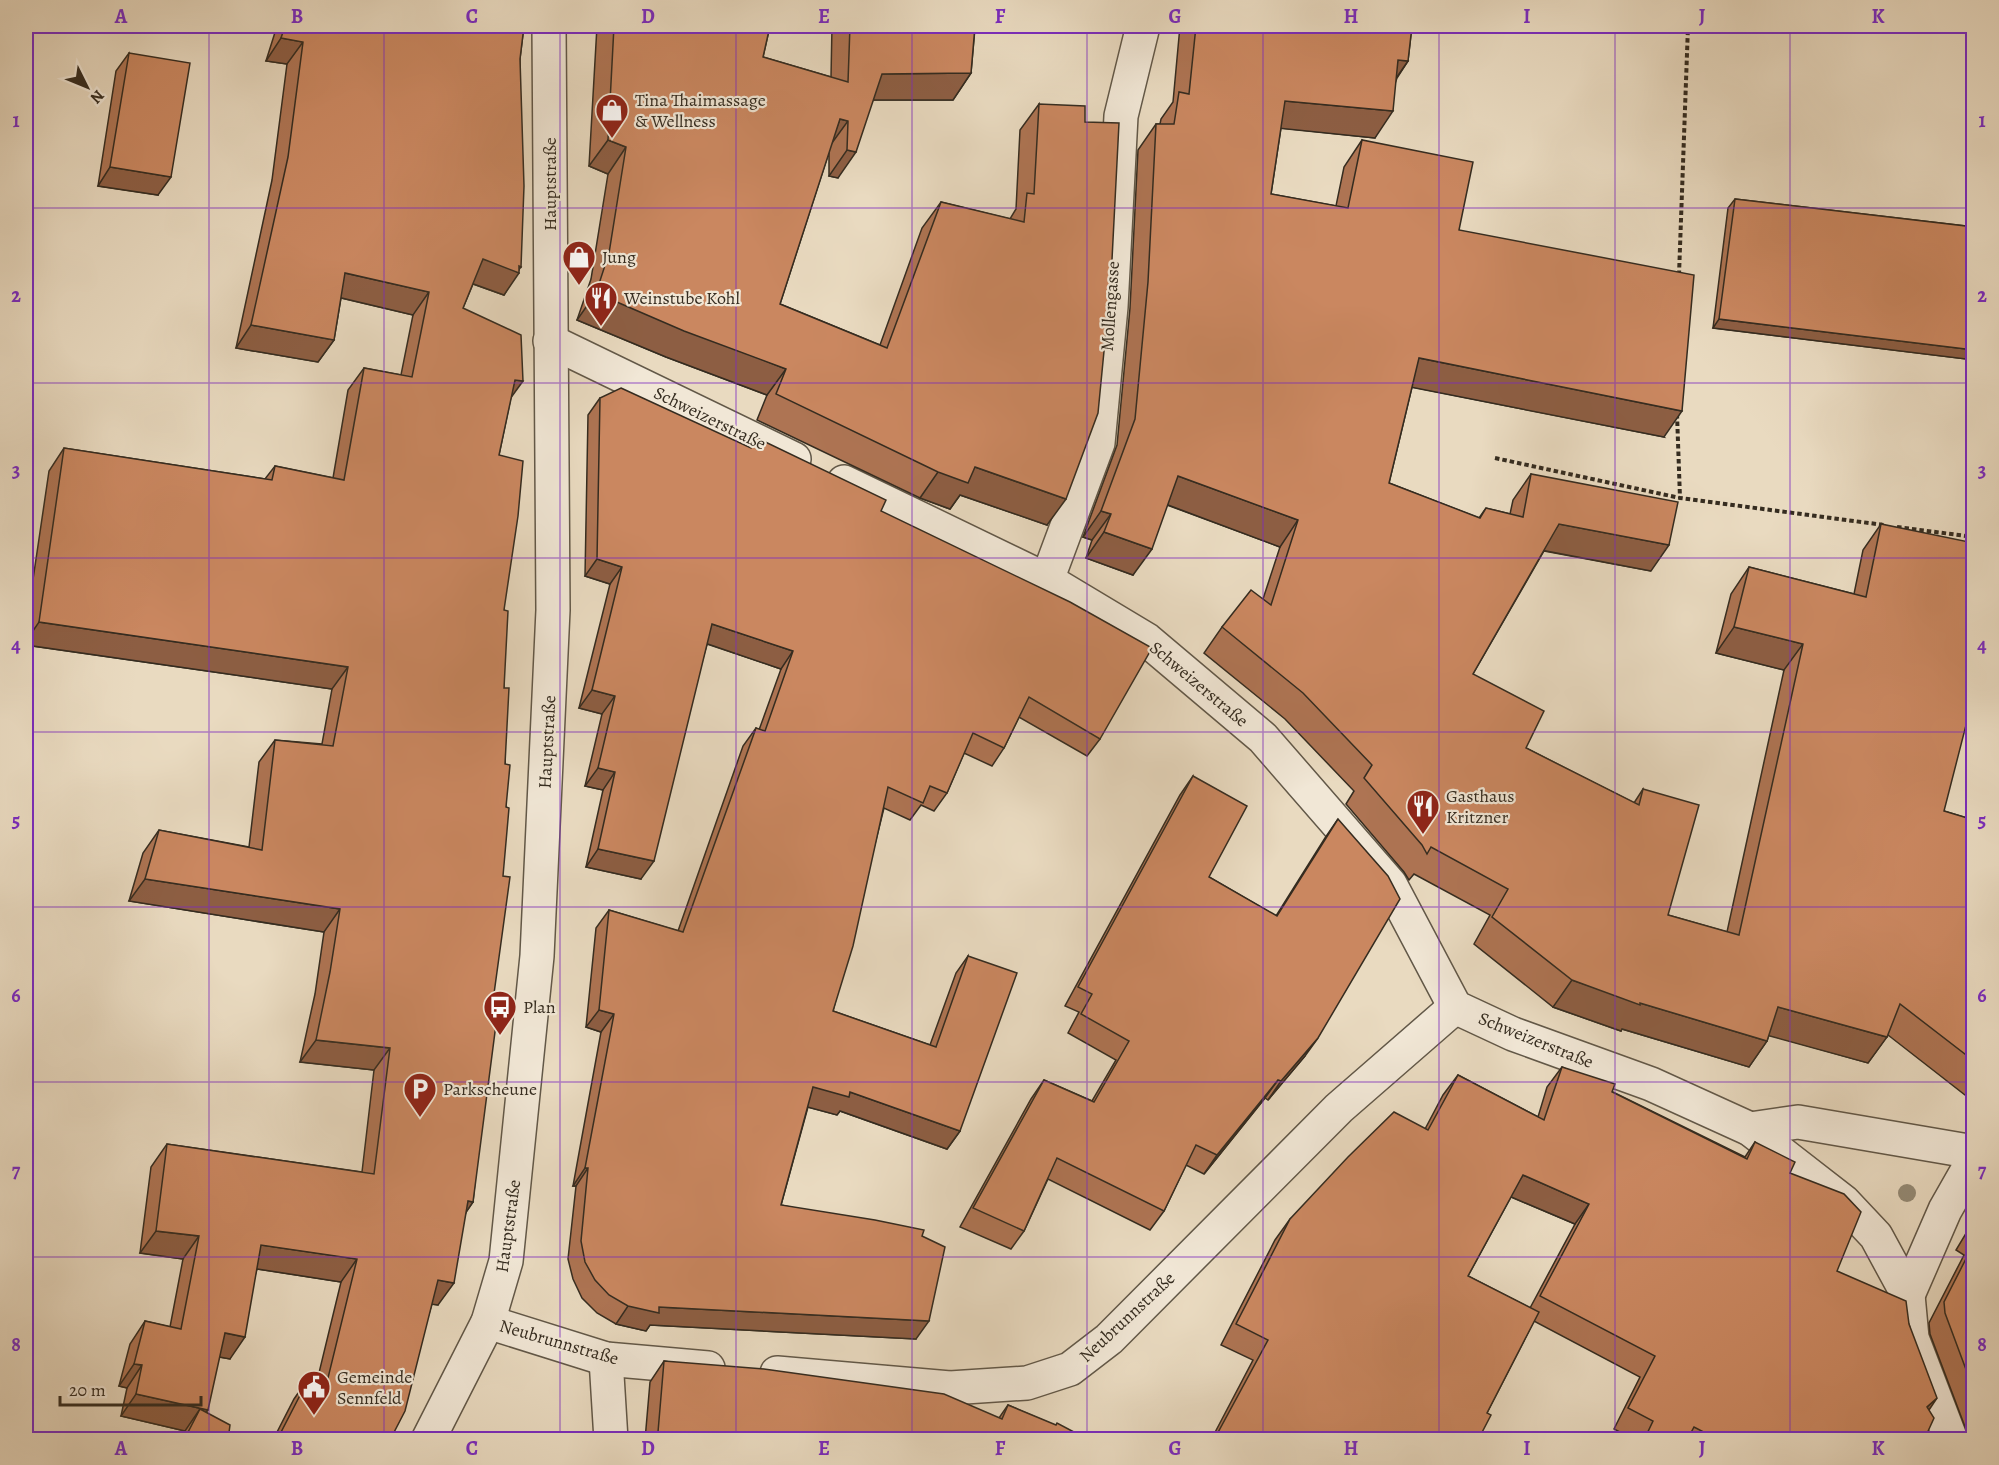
<svg xmlns="http://www.w3.org/2000/svg" width="1999" height="1465" font-family="Alegreya,serif">
<style>
.lines{fill:none;stroke-linecap:round;stroke-linejoin:round}
.minor-casing{stroke:#625848;stroke-width:36}
.path{stroke:#352c20;stroke-width:4;stroke-dasharray:4.5 3;stroke-linecap:butt}
.minor{stroke:#f1e7d6;stroke-width:33}
.tree{fill:#948a75}
.wall{fill:#ae7453;stroke:#352c20;stroke-width:1.5;fill-rule:evenodd}
.shaded-wall{fill:#8d5e43;stroke:#352c20;stroke-width:1.5}
.building{fill:#ca8760;stroke:#352c20;stroke-width:1.5}
.grid{fill:none;stroke:#7b2cbf;stroke-width:1.5;stroke-opacity:0.55}
.labels{text-anchor:middle;dominant-baseline:central;stroke-width:4.5;stroke-linejoin:round;paint-order:stroke}
.poi-label{font-size:18px;fill:#352c20;stroke:#f1e7d6;text-anchor:start}
.street-label{font-size:18px;fill:#352c20;stroke:#f1e7d6}
.neatline{fill:none;stroke:#7b2cbf;stroke-width:2}
.grid-label{font-size:20px;text-anchor:middle;font-weight:bold;fill:#7b2cbf}
</style>
<rect width="100%" height="100%" fill="#e9dac0"/>
<filter id="stains"><feTurbulence type="fractalNoise" baseFrequency=".00333" numOctaves="4"/><feColorMatrix values="0 0 0 0 .2 0 0 0 0 .09 0 0 0 0 .02 0 0 0 .5 -.17"/></filter>
<radialGradient id="worn" r=".72"><stop offset=".6" stop-color="#630" stop-opacity="0"/><stop offset="1" stop-color="#630" stop-opacity=".3"/></radialGradient>
<g class="lines">
<defs>
<g id="minor">
<path d="M550,341L794,459"/>
<path d="M844,482L1047,580L1147,640L1263,738L1390,884L1455,1007L1513,1034L1651,1084L1750,1129L1844,1202L1876,1236L1908,1295L1912,1338L1951,1440"/>
<path d="M1047,580L1098,443L1111,307L1121,116L1143,26"/>
<path d="M1750,1129L1798,1122L1974,1152"/>
<path d="M1908,1295L1945,1210L1974,1159"/>
<path d="M488,1322L606,1359L708,1368"/>
<path d="M606,1359L611,1440"/>
<path d="M777,1373L950,1388L1027,1383L1070,1369L1109,1339L1339,1108L1455,1007"/>
<path d="M428,1440L488,1322L506,1261L537,956L553,610L549,26"/>
</g>
</defs>
<use href="#minor" class="minor-casing"/>
<g class="path">
<path d="M1679,275L1688,26"/>
<path d="M1677,414L1680,498"/>
<path d="M1495,458L1680,498L1884,525"/>
<path d="M1897,527L1974,537"/>
</g>
<use href="#minor" class="minor"/>
</g>
<circle class="tree" cx="1907" cy="1193" r="9"/>
<g class="wall">
<path d="M277,26H524L520,59L519,270L504,295L473,284L463,308L511,397L499,455L504,610V688L506,807L493,1001L473,1202L466,1212L438,1305L432,1304L390,1440H273L294,1399L310,1376L318,1377L341,1282L257,1269L230,1359L219,1357L206,1412L228,1440H180L185,1431L121,1416L127,1388L119,1386L130,1344L145,1321L170,1327L183,1259L140,1253L151,1167L167,1144L362,1172L374,1070L300,1062L315,994L324,932L129,901L143,853L159,830L249,847L259,762L275,740L322,744L332,689L26,645V627L49,471L64,448L265,479L275,466L333,478L348,390L364,368L401,375L413,315L341,298L334,340L318,362L236,348L272,180L287,64L266,61Z"/>
<path d="M597,26H770L763,57L831,77L832,26H1072L1067,33L975,28L971,73L953,100H873L838,178L829,176V152L780,304L880,345L922,228L941,202L1010,219L1016,209L1020,130L1039,104L1047,525L960,495L950,509L920,498L757,420L767,395L666,357L577,320L591,279L608,174L589,166Z"/>
<path d="M1180,26H1412L1408,61L1397,78L1375,138L1281,128L1271,194L1336,206L1344,167L1362,140L1459,230L1664,437L1412,387L1389,483L1479,518L1486,508L1510,514L1513,500L1531,474L1651,571L1544,551L1473,674L1526,748L1634,803L1643,789L1668,915L1727,932L1784,670L1716,653L1731,594L1749,567L1854,594L1863,550L1881,524L1944,811L1974,820V1102L1888,1035L1868,1063L1769,1035L1767,1041L1749,1067L1622,1029L1621,1031L1553,1007L1474,944L1490,915L1414,874L1409,880L1404,872L1346,804L1354,791L1285,719L1204,653L1222,627L1263,599L1280,547L1167,505L1133,575L1086,558L1092,540L1083,537L1117,445L1130,308L1138,150L1156,124H1160L1161,119L1173,102Z"/>
<path d="M129,53L158,195L98,186L116,71Z"/>
<path d="M1735,199L1974,227V360L1713,328L1728,208Z"/>
<path d="M600,398L748,447L755,437L881,511L1100,739L1087,756L1019,717L1004,748L992,766L964,753L947,793L934,811L921,805L910,820L884,808L833,1011L930,1045L956,973L968,956L960,1131L947,1149L840,1111L837,1115L808,1107L781,1205L922,1236L916,1339L650,1325L646,1331L616,1324L597,1313L582,1298L573,1279L568,1259L576,1186H573L601,1032L586,1027L596,928L609,910L678,931L743,746L756,728L759,730L781,669L707,644L641,879L586,867L603,790L585,786L602,714L579,708L610,584L585,576L588,415Z"/>
<path d="M1193,776L1209,877L1276,916L1325,838L1338,819L1305,1056L1268,1100L1265,1098L1204,1174L1186,1165L1164,1211L1150,1230L1048,1179L1024,1231L1011,1249L960,1227L1031,1099L1044,1080L1092,1101L1116,1060L1068,1033L1079,1012L1065,1006L1180,795Z"/>
<path d="M1562,1067L1745,1157L1755,1142L1790,1173L1837,1271L1909,1324L1929,1410L1924,1440H1635L1614,1429L1640,1377L1534,1321L1487,1413L1478,1440H1211L1253,1360L1221,1345L1275,1240L1290,1219L1425,1129L1443,1095L1458,1075L1538,1117L1547,1087ZM1511,1197L1575,1224L1530,1308L1468,1276Z"/>
<path d="M1974,1220V1440H1970L1930,1334L1929,1323L1964,1255L1956,1250Z"/>
<path d="M664,1361L999,1418L1008,1405L1089,1440H645L650,1382Z"/>
</g>
<g class="shaded-wall">
<path d="M961,26H1072L1067,33L959,28Z"/>
<path d="M281,38L303,42L287,64L266,61Z"/>
<path d="M1398,60L1408,61L1390,87Z"/>
<path d="M971,73L953,100H864L882,74Z"/>
<path d="M1285,101L1393,111L1375,138L1267,127Z"/>
<path d="M840,119L848,121L829,147Z"/>
<path d="M608,140L626,147L608,174L589,166Z"/>
<path d="M847,150L856,152L838,178L829,176Z"/>
<path d="M110,167L171,177L158,195L98,186Z"/>
<path d="M483,259L521,267L517,272L519,273L504,295L468,282Z"/>
<path d="M345,273L429,292L413,315L329,295Z"/>
<path d="M596,293L786,369L767,395L666,357L577,320Z"/>
<path d="M1719,319L1974,350V360L1713,328Z"/>
<path d="M251,325L334,340L318,362L236,348Z"/>
<path d="M1419,358L1682,411L1664,437L1400,385Z"/>
<path d="M515,380L523,381L507,403Z"/>
<path d="M975,467L1066,499L1047,525L960,495L950,509L920,498L938,472Z"/>
<path d="M1178,476L1298,520L1280,547L1160,502Z"/>
<path d="M1101,511L1111,514L1092,540L1083,537Z"/>
<path d="M1559,524L1669,545L1651,571L1541,550Z"/>
<path d="M1104,532L1152,549L1133,575L1086,558Z"/>
<path d="M597,559L622,567L610,584L585,576Z"/>
<path d="M39,622L348,667L332,689L26,645V641Z"/>
<path d="M712,624L793,651L781,669L699,641Z"/>
<path d="M1734,627L1803,644L1784,670L1716,653Z"/>
<path d="M592,690L615,696L602,714L579,708Z"/>
<path d="M598,768L615,772L603,790L585,786Z"/>
<path d="M598,849L654,861L641,879L586,867Z"/>
<path d="M145,879L340,909L324,932L129,901Z"/>
<path d="M1572,980L1640,1003L1767,1041L1749,1067L1622,1029L1621,1031L1553,1007Z"/>
<path d="M1778,1007L1887,1037L1868,1063L1759,1033Z"/>
<path d="M599,1010L614,1014L601,1032L586,1027Z"/>
<path d="M1318,1038L1305,1056L1268,1100L1281,1081Z"/>
<path d="M316,1040L390,1048L374,1070L300,1062Z"/>
<path d="M1278,1080L1265,1098L1204,1174L1217,1155Z"/>
<path d="M813,1087L850,1092L960,1131L947,1149L840,1111L837,1115L800,1105Z"/>
<path d="M585,1168H588L576,1186H573Z"/>
<path d="M1523,1175L1589,1204L1575,1224L1509,1196Z"/>
<path d="M468,1201L473,1202L458,1224Z"/>
<path d="M156,1231L199,1236L183,1259L140,1253Z"/>
<path d="M261,1245L357,1259L341,1282L245,1267Z"/>
<path d="M438,1280L454,1283L438,1305L422,1303Z"/>
<path d="M628,1306L659,1307L929,1321L916,1339L650,1325L646,1331L616,1324Z"/>
<path d="M225,1333L245,1337L230,1359L209,1355Z"/>
<path d="M134,1364L142,1365L127,1388L119,1386Z"/>
<path d="M136,1394L208,1410L192,1432L200,1409L185,1431L121,1416Z"/>
<path d="M1937,1398L1923,1419L1927,1407Z"/>
</g>
<g class="building">
<path d="M285,26H524L520,59L524,186L521,267L519,266V273L483,259L463,308L521,335L523,381L515,380L499,455L523,461L518,516L504,610L508,611L504,688H509L505,764L510,765L506,807L509,808L503,876L510,877L493,1001H499L473,1202L468,1201L454,1283L438,1280L405,1411L390,1440H277L310,1376L328,1378L357,1259L261,1245L245,1337L225,1333L208,1410L136,1394L142,1365L134,1364L145,1321L181,1329L199,1236L156,1231L167,1144L374,1174L390,1048L316,1040L330,972L340,909L145,879L159,830L262,850L275,740L333,746L348,667L39,622L64,448L272,480L275,466L344,480L364,368L412,377L429,292L345,273L334,340L251,325L288,157L303,42L281,38Z"/>
<path d="M614,26H770L763,57L848,82L850,26H975L971,73L882,74L856,152L847,150L848,121L840,119L780,304L887,348L941,202L1024,222L1027,193L1034,194L1039,104L1085,106V122L1119,123L1111,279L1098,413L1066,499L975,467L968,483L938,472L776,394L786,369L684,331L596,293L609,253L626,147L608,140Z"/>
<path d="M1196,26H1412L1408,61L1398,60L1393,111L1285,101L1271,194L1348,208L1362,140L1473,162L1459,230L1694,275L1682,411L1419,358L1389,483L1480,518L1486,508L1523,517L1531,474L1678,502L1669,545L1559,524L1473,674L1544,711L1526,748L1639,805L1643,789L1699,805L1668,915L1739,935L1803,644L1734,627L1749,567L1866,597L1881,524L1974,543V694L1944,811L1974,820V1061L1900,1004L1887,1037L1778,1007L1767,1041L1640,1003V1005L1572,980L1492,917L1508,889L1431,847L1427,854L1422,845L1364,778L1372,765L1303,693L1222,627L1251,590L1271,605L1298,520L1178,476L1152,549L1104,532L1111,514L1101,511L1135,419L1148,282L1156,124H1174L1179,92L1189,94Z"/>
<path d="M129,53L190,63L171,177L110,167Z"/>
<path d="M1735,199L1974,227V350L1719,319Z"/>
<path d="M621,388L751,448L755,437L886,500L881,511L1070,602L1152,648L1100,739L1029,697L1004,748L973,733L947,793L930,786L923,803L888,787L853,946L833,1011L936,1047L968,956L1017,973L960,1131L850,1092L849,1097L813,1087L781,1205L875,1220L924,1230L922,1236L945,1247L929,1321L659,1307V1313L628,1306L609,1295L595,1280L585,1262L581,1241L588,1168H585L614,1014L599,1010L609,910L683,932L756,728L765,731L793,651L712,624L654,861L598,849L615,772L598,768L615,696L592,690L622,567L597,559L600,398Z"/>
<path d="M1193,776L1247,806L1209,877L1277,916L1338,819L1388,876L1400,899L1318,1038L1281,1081L1278,1080L1217,1155L1196,1145L1164,1211L1057,1158L1024,1231L973,1208L1044,1080L1094,1102L1129,1041L1081,1014L1092,994L1078,987Z"/>
<path d="M1562,1067L1615,1084L1612,1092L1747,1159L1755,1142L1795,1162L1790,1173L1844,1194L1861,1212L1837,1271L1906,1301L1909,1324L1937,1398L1927,1407L1934,1418L1924,1440H1719L1694,1427L1687,1440H1644L1653,1421L1628,1408L1655,1356L1540,1296L1589,1204L1523,1175L1468,1276L1539,1312L1487,1413L1491,1415L1478,1440H1213L1216,1436L1268,1340L1236,1324L1290,1219L1348,1157L1394,1112L1428,1130L1458,1075L1544,1120Z"/>
<path d="M1974,1224V1232L1970,1230Z"/>
<path d="M1974,1243V1391L1945,1313L1944,1302Z"/>
<path d="M664,1361L764,1369L944,1394L1002,1419L1008,1405L1056,1425L1057,1423L1089,1440H658V1432Z"/>
<path d="M200,1409L230,1425L228,1440H184Z"/>
</g>
<path class="grid" d="M209,26V1440M384,26V1440M560,26V1440M736,26V1440M912,26V1440M1087,26V1440M1263,26V1440M1439,26V1440M1615,26V1440M1790,26V1440M26,208H1974M26,383H1974M26,558H1974M26,732H1974M26,907H1974M26,1082H1974M26,1257H1974"/>
<defs>
<symbol id="shop-pin" viewBox="-11 -11 22 30"><path d="M0 17L-7.5 6A9.5 9.5 0 1 1 7.5 6Z" fill="#8f2418" stroke="#f1e7d6"/><path d="M-5-2.5h2.3a2.7 3.5 0 0 1 5.4 0H5L5.5 6h-11ZM-1.5-2.5h3a1.5 2.3 0 0 0-3 0Z" fill="#fff"/></symbol>
<symbol id="restaurant-pin" viewBox="-11 -11 22 30"><path d="M0 17L-7.5 6A9.5 9.5 0 1 1 7.5 6Z" fill="#8f2418" stroke="#f1e7d6"/><path d="M-5-6h1v4h1v-4h1v4h1v-4h1v5L-1.5 .5V6h-2V.5L-5-1ZM5-6V6H3V1.5H1.5Q1.5-4 5-6Z" fill="#fff"/></symbol>
<symbol id="bus-pin" viewBox="-11 -11 22 30"><path d="M0 17L-7.5 6A9.5 9.5 0 1 1 7.5 6Z" fill="#8f2418" stroke="#f1e7d6"/><path d="M-5-6H5V4H4V6H2V4H-2V6H-4V4H-5ZM-3.5-4V0h7V-4ZM-3.5 1.2v1.5H-2V1.2ZM2 1.2v1.5H3.5V1.2Z" fill="#fff"/></symbol>
<symbol id="parking-pin" viewBox="-11 -11 22 30"><path d="M0 17L-7.5 6A9.5 9.5 0 1 1 7.5 6Z" fill="#8f2418" stroke="#f1e7d6"/><path d="M-3.5-5.5H1a3.5 3.5 0 0 1 0 7H-1V5.5H-3.5ZM-1-3.4V-.6H.8a1.4 1.4 0 0 0 0-2.8Z" fill="#fff"/></symbol>
<symbol id="civic-pin" viewBox="-11 -11 22 30"><path d="M0 17L-7.5 6A9.5 9.5 0 1 1 7.5 6Z" fill="#8f2418" stroke="#f1e7d6"/><path d="M-.6-6.5H3V-4.5H.6V-3L4-1V1h2V6H-6V1h2V-1L-.6-3ZM-1.2 2.5V6h2.4V2.5Z" fill="#fff"/></symbol>
</defs>
<g fill-rule="evenodd">
<use href="#shop-pin" x="593" y="91" width="38" height="52"/>
<use href="#shop-pin" x="560" y="238" width="38" height="52"/>
<use href="#restaurant-pin" x="582" y="279" width="38" height="52"/>
<use href="#restaurant-pin" x="1404" y="787" width="38" height="52"/>
<use href="#bus-pin" x="481" y="988" width="38" height="52"/>
<use href="#parking-pin" x="401" y="1070" width="38" height="52"/>
<use href="#civic-pin" x="295" y="1368" width="38" height="52"/>
</g>
<g class="labels">
<g class="poi-label">
<text x="635" y="100">Tina Thaimassage<tspan x="635" dy="21">&amp; Wellness</tspan></text>
<text x="602" y="257">Jung</text>
<text x="624" y="298">Weinstube Kohl</text>
<text x="1446" y="796">Gasthaus<tspan x="1446" dy="21">Kritzner</tspan></text>
<text x="523" y="1007">Plan</text>
<text x="443" y="1089">Parkscheune</text>
<text x="337" y="1377">Gemeinde<tspan x="337" dy="21">Sennfeld</tspan></text>
</g>
<g class="street-label">
<text transform="translate(550 184) rotate(-90)">Hauptstraße</text>
<text transform="translate(1110 306) rotate(-86)">Mollengasse</text>
<text transform="translate(710 418) rotate(26)">Schweizerstraße</text>
<text transform="translate(1199 684) rotate(40)">Schweizerstraße</text>
<text transform="translate(547 742) rotate(-87)">Hauptstraße</text>
<text transform="translate(1536 1040) rotate(22)">Schweizerstraße</text>
<text transform="translate(508 1226) rotate(-82)">Hauptstraße</text>
<text transform="translate(1127 1317) rotate(-43)">Neubrunnstraße</text>
<text transform="translate(559 1342) rotate(16)">Neubrunnstraße</text>
</g>
</g>
<rect width="1999" height="1465" fill="none" stroke="#e9dac0" stroke-width="66"/>
<g transform="translate(87 87) rotate(133)" stroke="#f1e7d6" stroke-width="4.5" paint-order="stroke">
<path d="M0-4.5L10 22L0 15L-10 22Z" fill="#352c20"/>
<text y="-9" font-size="16" font-weight="bold" text-anchor="middle" fill="#352c20">N</text>
</g>
<path d="M60 1396v9h141v-9" fill="none" stroke="#352c20" stroke-width="3"/>
<text x="69" y="1396" font-size="18" fill="#352c20" stroke="#f1e7d6" stroke-width="4.5" paint-order="stroke">20 m</text>
<rect x="33" y="33" width="1933" height="1399" class="neatline"/>
<g class="grid-label">
<text x="121" y="23">A</text>
<text x="297" y="23">B</text>
<text x="472" y="23">C</text>
<text x="648" y="23">D</text>
<text x="824" y="23">E</text>
<text x="1000" y="23">F</text>
<text x="1175" y="23">G</text>
<text x="1351" y="23">H</text>
<text x="1527" y="23">I</text>
<text x="1702" y="23">J</text>
<text x="1878" y="23">K</text>
<text x="16" y="127">1</text>
<text x="1982" y="127">1</text>
<text x="16" y="302">2</text>
<text x="1982" y="302">2</text>
<text x="16" y="477">3</text>
<text x="1982" y="477">3</text>
<text x="16" y="652">4</text>
<text x="1982" y="652">4</text>
<text x="16" y="827">5</text>
<text x="1982" y="827">5</text>
<text x="16" y="1002">6</text>
<text x="1982" y="1002">6</text>
<text x="16" y="1177">7</text>
<text x="1982" y="1177">7</text>
<text x="16" y="1351">8</text>
<text x="1982" y="1351">8</text>
<text x="121" y="1455">A</text>
<text x="297" y="1455">B</text>
<text x="472" y="1455">C</text>
<text x="648" y="1455">D</text>
<text x="824" y="1455">E</text>
<text x="1000" y="1455">F</text>
<text x="1175" y="1455">G</text>
<text x="1351" y="1455">H</text>
<text x="1527" y="1455">I</text>
<text x="1702" y="1455">J</text>
<text x="1878" y="1455">K</text>
</g>
<rect width="100%" height="100%" filter="url(#stains)"/>
<rect width="100%" height="100%" fill="url(#worn)"/>
</svg>
